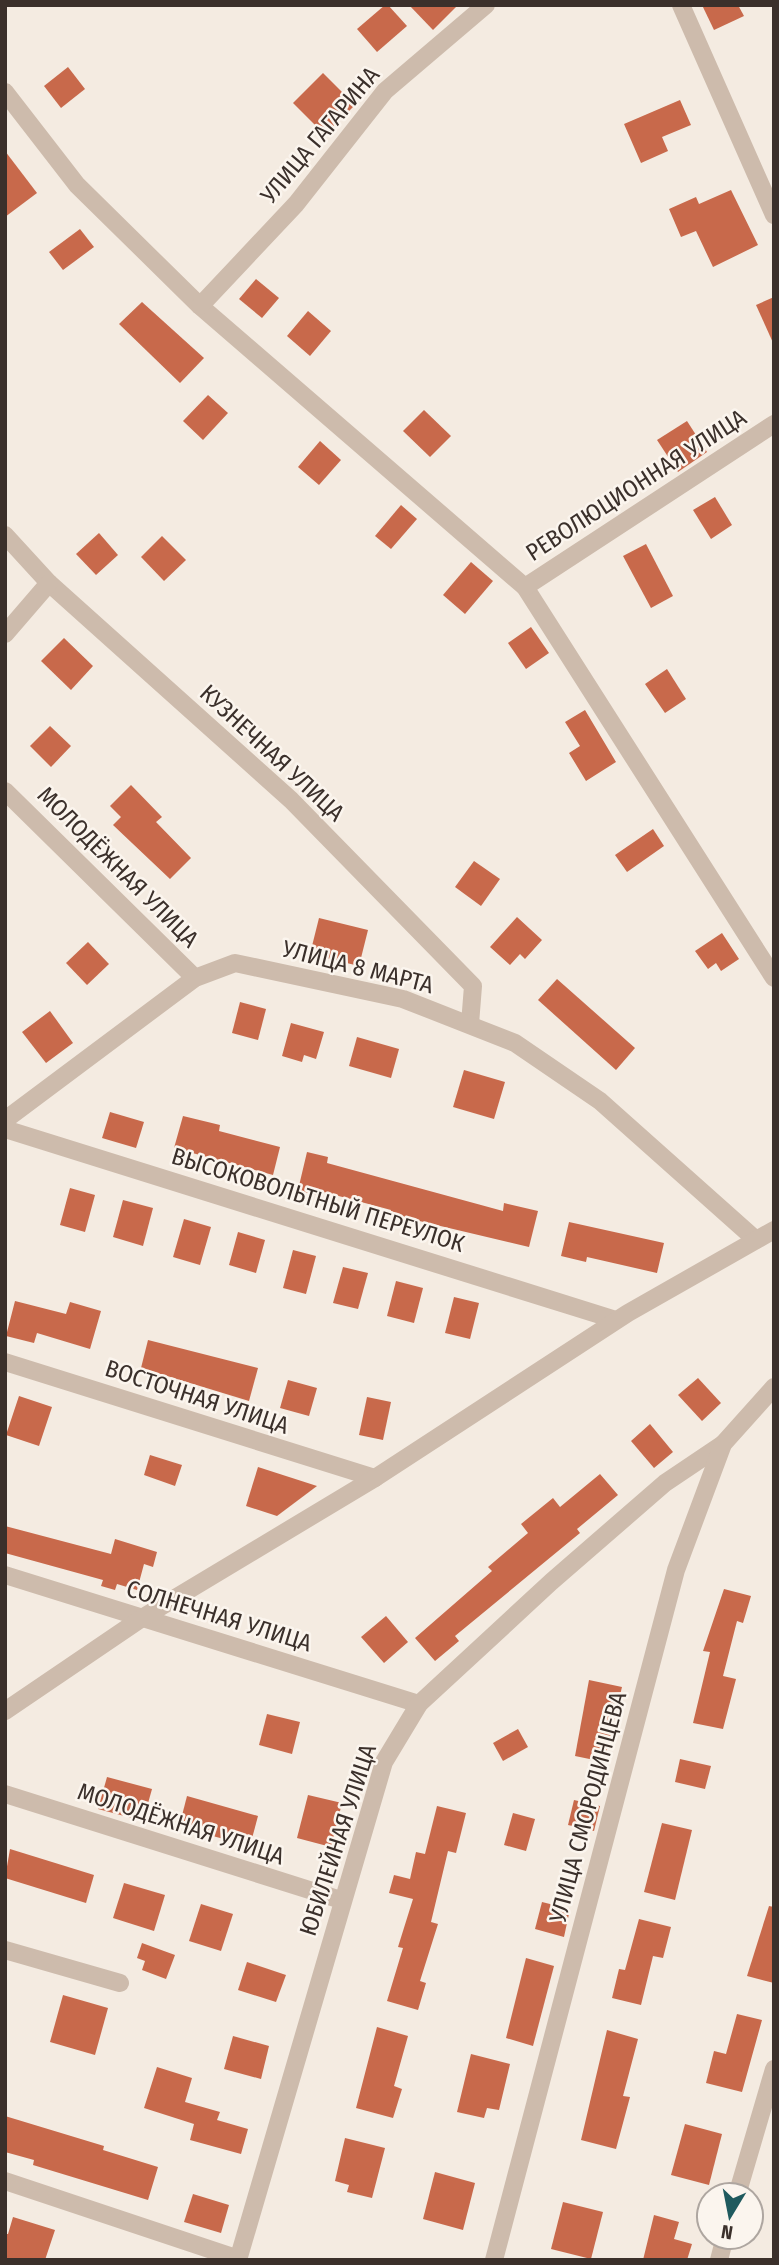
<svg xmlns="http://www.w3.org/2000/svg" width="779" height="2265" font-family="'Fira Sans Condensed',sans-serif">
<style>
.building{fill:#c8694b}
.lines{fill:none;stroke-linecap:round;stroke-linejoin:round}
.minor{stroke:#cdbbac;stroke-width:18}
.labels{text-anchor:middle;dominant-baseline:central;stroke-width:5;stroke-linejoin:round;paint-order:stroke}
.street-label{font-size:24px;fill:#3b302b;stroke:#fbf5ee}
</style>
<rect width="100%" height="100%" fill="#f4ebe1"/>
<g class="building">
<path d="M385,5H388L407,26L377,52L357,29Z"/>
<path d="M409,5H458L433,30Z"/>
<path d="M702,5H738L744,16L714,30Z"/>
<path d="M68,67L85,89L61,108L44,86Z"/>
<path d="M323,73L355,105L325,135L293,103Z"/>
<path d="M680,100L691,125L662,137L668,151L641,163L624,124Z"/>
<path d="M5,151L37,193L5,217Z"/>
<path d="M731,190L758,245L713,267L696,231L681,237L669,209L696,197L699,204Z"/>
<path d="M80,229L94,247L63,270L49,252Z"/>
<path d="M256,279L279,298L262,318L239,299Z"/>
<path d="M774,297V345L756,305Z"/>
<path d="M142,302L204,358L180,383L119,324Z"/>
<path d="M308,311L331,331L310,356L287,336Z"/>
<path d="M208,395L228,413L203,440L183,421Z"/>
<path d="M424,410L451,436L430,457L403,431Z"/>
<path d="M687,421L707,452L678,472L657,440Z"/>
<path d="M320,441L341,460L319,485L298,467Z"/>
<path d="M715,497L732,525L711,539L693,510Z"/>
<path d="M401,505L417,519L391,549L375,536Z"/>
<path d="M99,533L118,555L96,575L76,554Z"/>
<path d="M162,536L186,560L164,581L141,557Z"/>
<path d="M646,544L673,596L651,608L623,556Z"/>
<path d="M471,562L493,581L465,614L443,595Z"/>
<path d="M531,627L549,653L526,669L508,643Z"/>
<path d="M64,638L93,666L71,690L41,661Z"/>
<path d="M667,669L686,699L665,713L645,684Z"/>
<path d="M585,710L616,762L586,781L569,753L580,746L565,722Z"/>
<path d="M50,726L71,746L51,767L30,746Z"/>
<path d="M131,785L162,817L156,822L191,858L170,879L113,825L121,817L110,806Z"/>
<path d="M653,829L664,846L627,872L615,855Z"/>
<path d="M474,861L500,879L481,906L455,887Z"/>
<path d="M517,917L542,940L525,959L520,954L510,965L490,947Z"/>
<path d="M319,918L368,930L359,966L310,954Z"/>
<path d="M722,933L739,959L721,971L716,963L708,969L695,951Z"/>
<path d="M88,942L109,964L87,985L66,963Z"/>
<path d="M557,979L635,1048L616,1070L538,1000Z"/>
<path d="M240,1002L266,1009L258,1040L232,1033Z"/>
<path d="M50,1011L73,1043L46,1063L22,1032Z"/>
<path d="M291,1023L324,1032L316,1059L304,1055L302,1062L282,1056Z"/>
<path d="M357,1037L399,1049L391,1078L349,1066Z"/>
<path d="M464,1070L505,1082L494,1119L453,1107Z"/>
<path d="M110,1112L144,1122L136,1148L102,1138Z"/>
<path d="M183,1116L220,1125L219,1131L280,1147L273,1175L174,1148Z"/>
<path d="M307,1152L328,1157L327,1163L503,1211L504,1203L538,1211L529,1247L390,1214L391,1210L320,1191L319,1196L298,1190Z"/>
<path d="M70,1188L95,1195L85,1232L60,1225Z"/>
<path d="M123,1200L153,1208L143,1246L113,1237Z"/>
<path d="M184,1219L211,1227L200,1265L173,1257Z"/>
<path d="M569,1222L664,1243L657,1273L587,1257L586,1262L561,1256Z"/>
<path d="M238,1232L265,1240L256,1273L229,1265Z"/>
<path d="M293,1250L316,1256L306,1294L283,1288Z"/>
<path d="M343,1267L368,1273L358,1309L333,1303Z"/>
<path d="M396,1281L423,1288L414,1323L387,1316Z"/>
<path d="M454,1297L479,1303L470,1339L445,1333Z"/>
<path d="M15,1301L66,1314L70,1302L101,1311L90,1349L37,1333L34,1343L6,1336Z"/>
<path d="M148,1340L258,1368L249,1401L141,1368Z"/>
<path d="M698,1378L721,1403L702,1421L678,1395Z"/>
<path d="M288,1380L317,1388L309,1416L280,1408Z"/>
<path d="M19,1396L52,1407L39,1446L6,1435Z"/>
<path d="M367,1397L391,1402L383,1440L359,1435Z"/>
<path d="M650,1424L673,1452L654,1468L631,1441Z"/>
<path d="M150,1455L182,1465L175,1486L144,1475Z"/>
<path d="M258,1467L317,1486L277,1516L246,1506Z"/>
<path d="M600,1474L618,1495L577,1529L580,1533L455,1636L459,1641L435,1661L415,1638L492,1571L488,1567L528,1533L521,1524L553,1498L560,1507Z"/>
<path d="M5,1526L111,1554L115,1539L157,1552L153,1567L144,1564L137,1590L117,1584L115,1590L101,1586L103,1580L5,1553Z"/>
<path d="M724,1589L751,1596L743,1623L737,1621L723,1676L736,1679L723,1729L693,1723L710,1652L703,1651Z"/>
<path d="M386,1616L408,1642L384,1663L361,1637Z"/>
<path d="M589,1680L622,1687L604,1762L575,1756Z"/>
<path d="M267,1714L300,1722L292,1754L259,1745Z"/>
<path d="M518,1729L528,1747L503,1761L493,1743Z"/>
<path d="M680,1759L711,1766L705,1789L675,1782Z"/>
<path d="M107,1777L152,1789L143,1821L98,1809Z"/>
<path d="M308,1795L342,1803L331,1847L297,1838Z"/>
<path d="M187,1796L258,1816L250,1846L179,1827Z"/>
<path d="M574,1800L600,1806L594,1831L568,1825Z"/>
<path d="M437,1806L466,1813L456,1853L448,1851L431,1922L438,1924L420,1981L426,1983L418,2010L387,2001L403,1948L398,1947L413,1899L389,1893L394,1875L410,1879L416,1852L425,1854Z"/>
<path d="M513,1813L535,1819L526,1851L504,1845Z"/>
<path d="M662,1823L692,1830L675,1900L644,1892Z"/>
<path d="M10,1849L94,1875L86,1903L5,1878Z"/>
<path d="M124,1883L165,1895L154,1931L113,1918Z"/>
<path d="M542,1902L570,1909L564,1937L535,1929Z"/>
<path d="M201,1904L233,1914L221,1951L189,1941Z"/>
<path d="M769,1906L774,1907V1983L747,1976Z"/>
<path d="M639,1919L671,1927L663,1958L653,1956L641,2005L612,1998L619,1969L625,1970Z"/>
<path d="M142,1943L175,1955L166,1979L142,1970L145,1961L137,1958Z"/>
<path d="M526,1958L554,1966L533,2046L506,2038Z"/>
<path d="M247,1962L286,1975L276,2002L238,1990Z"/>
<path d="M63,1995L108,2008L95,2055L50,2042Z"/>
<path d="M737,2014L762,2020L742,2092L706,2083L714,2051L726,2054Z"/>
<path d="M377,2027L408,2036L394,2086L402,2089L393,2118L356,2108Z"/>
<path d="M607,2030L638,2039L623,2096L630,2097L616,2149L581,2140Z"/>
<path d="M233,2036L269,2046L261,2079L224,2069Z"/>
<path d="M471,2054L510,2064L499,2110L487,2108L484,2118L457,2112Z"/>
<path d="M157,2067L192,2078L185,2102L220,2112L217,2120L248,2129L241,2154L190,2140L194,2124L144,2108Z"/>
<path d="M5,2116L104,2146L103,2150L158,2167L148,2200L33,2165L34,2160L5,2152Z"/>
<path d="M685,2124L722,2134L709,2185L671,2175Z"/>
<path d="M345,2138L385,2148L372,2198L347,2192L349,2185L335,2181Z"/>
<path d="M435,2172L475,2183L463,2230L423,2219Z"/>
<path d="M193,2194L229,2205L221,2233L184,2222Z"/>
<path d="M563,2202L603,2212L591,2259L551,2249Z"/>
<path d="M654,2215L679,2222L674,2239L692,2244L687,2260H643Z"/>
<path d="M13,2217L55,2230L45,2260H5V2234H8Z"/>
</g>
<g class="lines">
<g class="minor">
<path d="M681,5L774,215"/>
<path d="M5,92L77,185L200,306L525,587L774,978"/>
<path d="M200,306L296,204L385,91L486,5"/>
<path d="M5,535L49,583L291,800L473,986L470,1024"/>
<path d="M525,587L774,424"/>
<path d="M5,634L49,583"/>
<path d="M5,791L195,978"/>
<path d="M5,1120L195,978L235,963L403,999L515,1043L600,1101L756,1240"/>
<path d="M5,1129L616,1320"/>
<path d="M5,1362L375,1478"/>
<path d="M5,1575L419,1704"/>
<path d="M5,1711L142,1618L375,1478L628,1313L774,1230"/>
<path d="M5,1794L341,1900"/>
<path d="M5,1950L120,1983"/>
<path d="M5,2181L239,2259"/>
<path d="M737,2195L774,2069"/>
<path d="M238,2260L384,1762L419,1704L551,1582L665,1483L723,1444"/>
<path d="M494,2260L676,1570L723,1444L774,1387"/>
<path d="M719,2260L725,2237"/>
</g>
</g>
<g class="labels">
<g class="street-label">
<text transform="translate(320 135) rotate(-50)">УЛИЦА ГАГАРИНА</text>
<text transform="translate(636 485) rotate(-33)">РЕВОЛЮЦИОННАЯ УЛИЦА</text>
<text transform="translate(272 753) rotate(43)">КУЗНЕЧНАЯ УЛИЦА</text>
<text transform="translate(118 867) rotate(45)">МОЛОДЁЖНАЯ УЛИЦА</text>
<text transform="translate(358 967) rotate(14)">УЛИЦА 8 МАРТА</text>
<text transform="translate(318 1200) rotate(17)">ВЫСОКОВОЛЬТНЫЙ ПЕРЕУЛОК</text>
<text transform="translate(197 1397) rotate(18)">ВОСТОЧНАЯ УЛИЦА</text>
<text transform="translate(219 1616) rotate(17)">СОЛНЕЧНАЯ УЛИЦА</text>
<text transform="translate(588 1807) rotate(-75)">УЛИЦА СМОРОДИНЦЕВА</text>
<text transform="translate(181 1824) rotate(18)">МОЛОДЁЖНАЯ УЛИЦА</text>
<text transform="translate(338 1840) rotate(-72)">ЮБИЛЕЙНАЯ УЛИЦА</text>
</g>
</g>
<rect width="779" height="2265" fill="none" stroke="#3b302b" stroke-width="14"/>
<g transform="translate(730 2216) rotate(190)"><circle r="33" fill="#fbf5ee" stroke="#aea6a0" stroke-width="2"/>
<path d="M0-5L12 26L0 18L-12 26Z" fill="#1f5a5e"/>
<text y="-10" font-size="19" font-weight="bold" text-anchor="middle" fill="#3b302b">N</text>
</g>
</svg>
